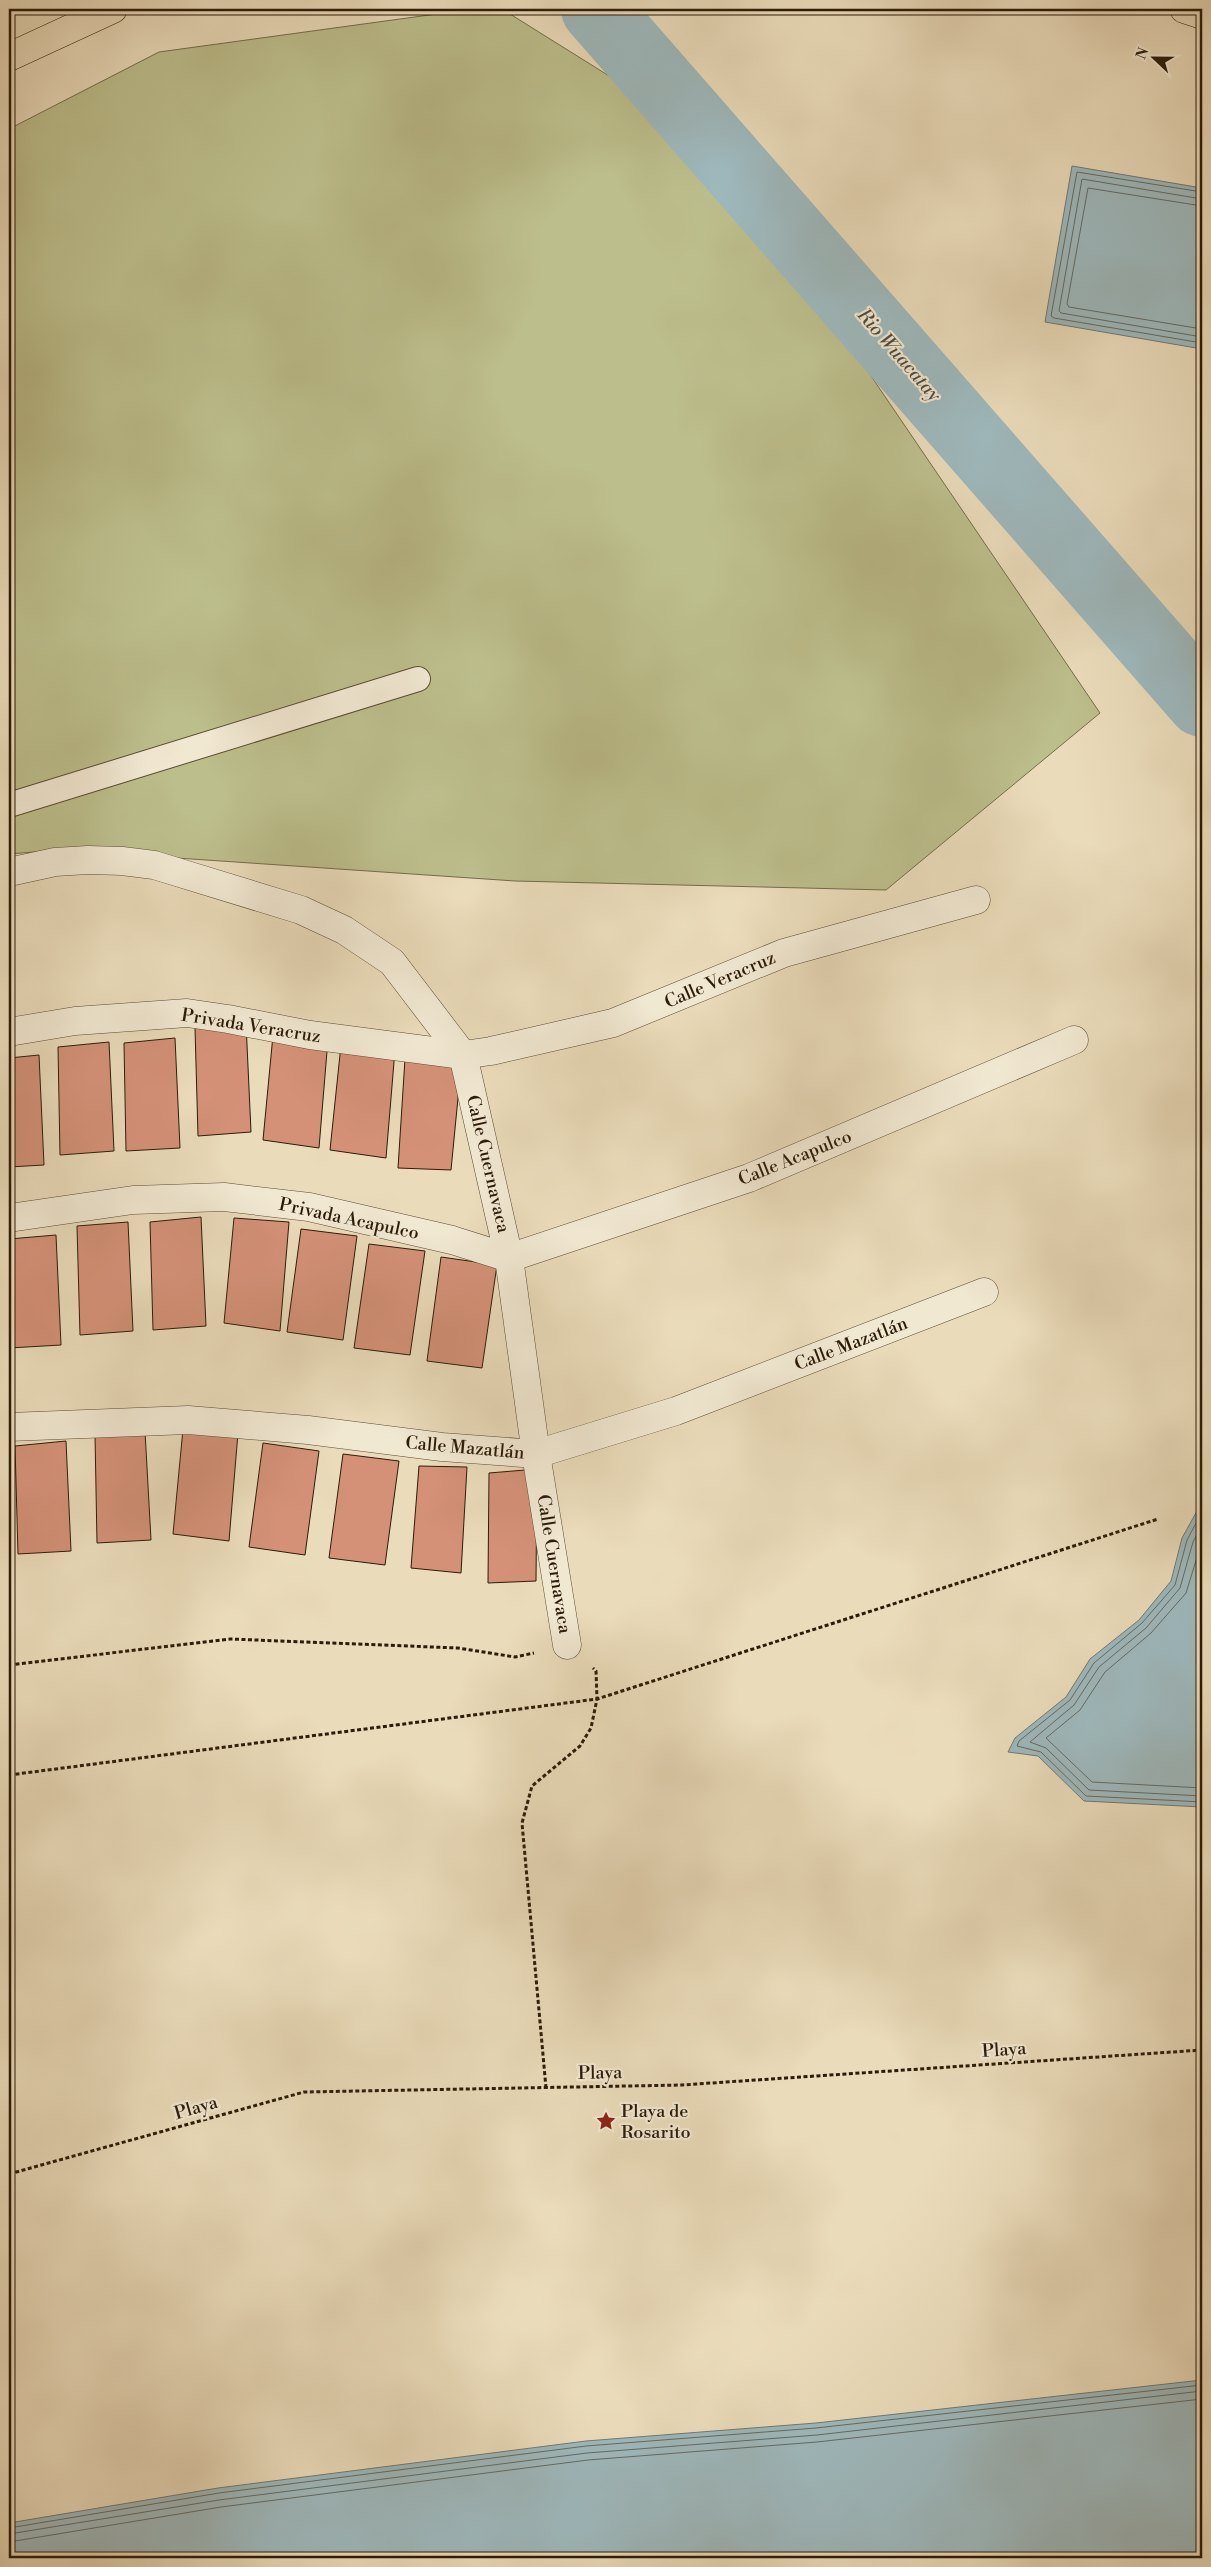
<svg xmlns="http://www.w3.org/2000/svg" width="1211" height="2567" font-family="'Libre Bodoni',serif">
<style>
.green{fill:#bcbe8c;stroke:#746c4a}
.water{fill:#9eb8bc;stroke:#707974}
.lines{fill:none;stroke-linecap:round;stroke-linejoin:round}
.shore{stroke:#656a62;stroke-width:1}
.river{stroke:#9eb8bc;stroke-width:70}
.building{fill:#d49178;stroke:#2c1b09}
.lane-casing{stroke:#5c4b35;stroke-width:26}
.street-casing{stroke:#5c4b35;stroke-width:29}
.primary-casing{stroke:#2c1b09;stroke-width:29}
.path{stroke:#2c1b09;stroke-width:3;stroke-dasharray:4 2.5;stroke-linecap:butt}
.lane{stroke:#f1e8d2;stroke-width:24}
.street{stroke:#f1e8d2;stroke-width:28}
.primary{stroke:#eadbba;stroke-width:28}
.labels{text-anchor:middle;dominant-baseline:central;stroke-width:4.5;stroke-linejoin:round;paint-order:stroke}
.street-label{font-size:18px;fill:#2c1b09;stroke:#f1e8d2}
.poi-label{font-size:18px;fill:#2c1b09;stroke:#f1e8d2;text-anchor:start}
.water-label{font-size:19px;font-style:italic;fill:#4e4a3f;stroke:#f1e8d2}
</style>
<rect width="100%" height="100%" fill="#eadbba"/>
<filter id="stains"><feTurbulence type="fractalNoise" baseFrequency=".004" numOctaves="4"/><feColorMatrix values="0 0 0 0 .2 0 0 0 0 .09 0 0 0 0 .02 0 0 0 .5 -.17"/></filter>
<radialGradient id="worn" r=".72"><stop offset=".6" stop-color="#630" stop-opacity="0"/><stop offset="1" stop-color="#630" stop-opacity=".3"/></radialGradient>
<path class="green" d="M473,9H502L710,139L1100,713L886,890L515,881L59,850L9,854V129L159,52Z"/>
<g class="water">
<path d="M1072,166L1202,188V349L1045,322Z"/>
<path d="M1086,569L1100,575L1202,676V722L1190,710Z"/>
<path d="M1202,1502V1807L1084,1801L1038,1756L1008,1752L1015,1738L1066,1697L1090,1659L1139,1620L1171,1581L1182,1538Z"/>
<path d="M1202,2380V2558H9V2523L218,2488L586,2441L816,2423Z"/>
</g>
<g class="lines">
<g class="shore">
<path d="M1202,192L1077,172L1051,316L1054,318L1202,343"/>
<path d="M1202,199L1082,179L1059,311L1061,313L1202,337"/>
<path d="M1202,206L1088,188L1067,304L1069,307L1202,329"/>
<path d="M1202,678L1197,677L1130,611H1126V614L1193,707L1202,715"/>
<path d="M1202,685L1194,682L1179,669L1176,670L1202,706"/>
<path d="M1202,1512L1187,1540L1175,1585L1142,1623L1094,1663L1070,1700L1019,1741L1017,1746L1041,1752L1086,1796L1202,1802"/>
<path d="M1202,1525L1193,1542L1180,1588L1146,1628L1099,1667L1074,1705L1030,1742L1046,1748L1089,1790L1202,1796"/>
<path d="M1202,1541L1186,1593L1151,1633L1105,1672L1080,1710L1046,1738L1092,1782L1202,1788"/>
<path d="M9,2528L219,2493L586,2446L816,2428L1202,2385"/>
<path d="M9,2534L219,2500L587,2453L817,2435L1202,2391"/>
<path d="M9,2542L221,2507L588,2460L817,2442L1202,2399"/>
</g>
<path class="river" d="M596,9L1202,702"/>
</g>
<g class="building">
<path d="M246,1023L251,1132L198,1136L195,1028Z"/>
<path d="M273,1035L328,1039L319,1148L263,1140Z"/>
<path d="M175,1038L180,1148L126,1151L124,1043Z"/>
<path d="M109,1042L114,1151L60,1155L58,1047Z"/>
<path d="M341,1045L395,1050L386,1158L330,1150Z"/>
<path d="M39,1055L44,1165L9,1167V1058Z"/>
<path d="M405,1059L461,1067L451,1170L398,1168Z"/>
<path d="M201,1217L206,1326L153,1330L150,1222Z"/>
<path d="M234,1218L289,1222L280,1331L224,1323Z"/>
<path d="M128,1222L133,1331L80,1335L77,1226Z"/>
<path d="M301,1229L357,1236L343,1340L287,1332Z"/>
<path d="M56,1235L61,1345L9,1348V1239Z"/>
<path d="M369,1244L425,1251L410,1355L354,1348Z"/>
<path d="M441,1257L497,1265L482,1368L427,1361Z"/>
<path d="M183,1429L238,1433L229,1541L173,1534Z"/>
<path d="M145,1431L151,1540L97,1543L95,1435Z"/>
<path d="M66,1441L71,1551L18,1554L15,1446Z"/>
<path d="M263,1443L319,1451L305,1555L249,1547Z"/>
<path d="M343,1454L399,1461L385,1565L329,1558Z"/>
<path d="M419,1466L467,1467L461,1573L411,1568Z"/>
<path d="M537,1469L536,1581L488,1583L489,1473Z"/>
</g>
<g class="lines">
<defs>
<path id="lane" d="M9,805L418,679"/>
<g id="street">
<path d="M9,872L55,862L88,860L122,861L154,865L301,910L344,930L392,962L463,1055L509,1258L536,1454L567,1645"/>
<path d="M9,1032L75,1021L187,1013L228,1019L310,1035L463,1055L491,1051L613,1023L784,953L976,900"/>
<path d="M9,1218L133,1200L224,1197L309,1207L452,1240L509,1258L749,1178L1074,1040"/>
<path d="M9,1427L188,1420L308,1430L442,1447L536,1454L676,1411L984,1292"/>
</g>
<g id="primary">
<path d="M1184,9L1202,15"/>
<path d="M9,57L113,9"/>
</g>
</defs>
<use href="#lane" class="lane-casing"/>
<use href="#street" class="street-casing"/>
<use href="#primary" class="primary-casing"/>
<g class="path">
<path d="M9,1665L230,1639L458,1648L515,1657L534,1653"/>
<path d="M9,1775L597,1699L1158,1519"/>
<path d="M546,2088L522,1823L532,1786L580,1746L591,1728L597,1699L596,1671L593,1668"/>
<path d="M9,2174L304,2092L682,2085L1202,2050"/>
</g>
<use href="#lane" class="lane"/>
<use href="#street" class="street"/>
<use href="#primary" class="primary"/>
</g>
<defs>
<symbol id="sight-bare" viewBox="-9 -9 18 18"><path d="M0-6L1.8-2.2L6-1.7L2.9 1.2L3.7 5.4L0 3.3L-3.7 5.4L-2.9 1.2L-6-1.7L-1.8-2.2Z" fill="#8f2418" stroke="#f1e8d2" stroke-width="2.5" paint-order="stroke"/></symbol>
</defs>
<g fill-rule="evenodd">
<use href="#sight-bare" x="592" y="2107" width="28" height="28"/>
</g>
<g class="labels">
<g class="street-label">
<text transform="translate(720 980) rotate(-23)">Calle Veracruz</text>
<text transform="translate(251 1026) rotate(9)">Privada Veracruz</text>
<text transform="translate(795 1158) rotate(-22)">Calle Acapulco</text>
<text transform="translate(488 1164) rotate(77)">Calle Cuernavaca</text>
<text transform="translate(349 1219) rotate(12)">Privada Acapulco</text>
<text transform="translate(851 1344) rotate(-21)">Calle Mazatlán</text>
<text transform="translate(465 1448) rotate(5)">Calle Mazatlán</text>
<text transform="translate(554 1564) rotate(81)">Calle Cuernavaca</text>
<text transform="translate(1004 2050) rotate(-4)">Playa</text>
<text transform="translate(600 2073) rotate(-1)">Playa</text>
<text transform="translate(196 2108) rotate(-16)">Playa</text>
</g>
<g class="poi-label">
<text x="621" y="2111">Playa de<tspan x="621" dy="21">Rosarito</tspan></text>
</g>
<g class="water-label">
<text transform="translate(899 355) rotate(49)">Rio Wuacatay</text>
</g>
</g>
<rect width="1211" height="2567" fill="none" stroke="#eadbba" stroke-width="30"/>
<rect x="10" y="10" width="1191" height="2547" fill="none" stroke="#2c1b09" stroke-width="2.5"/>
<rect x="15" y="15" width="1181" height="2537" fill="none" stroke="#2c1b09"/>
<g transform="translate(1154 58) rotate(292)" stroke="#f1e8d2" stroke-width="4" paint-order="stroke">
<path d="M0-4L9 19L0 12L-9 19Z" fill="#2c1b09"/>
<text y="-8" font-size="14" font-weight="bold" text-anchor="middle" fill="#2c1b09">N</text>
</g>
<rect width="100%" height="100%" filter="url(#stains)"/>
<rect width="100%" height="100%" fill="url(#worn)"/>
</svg>
